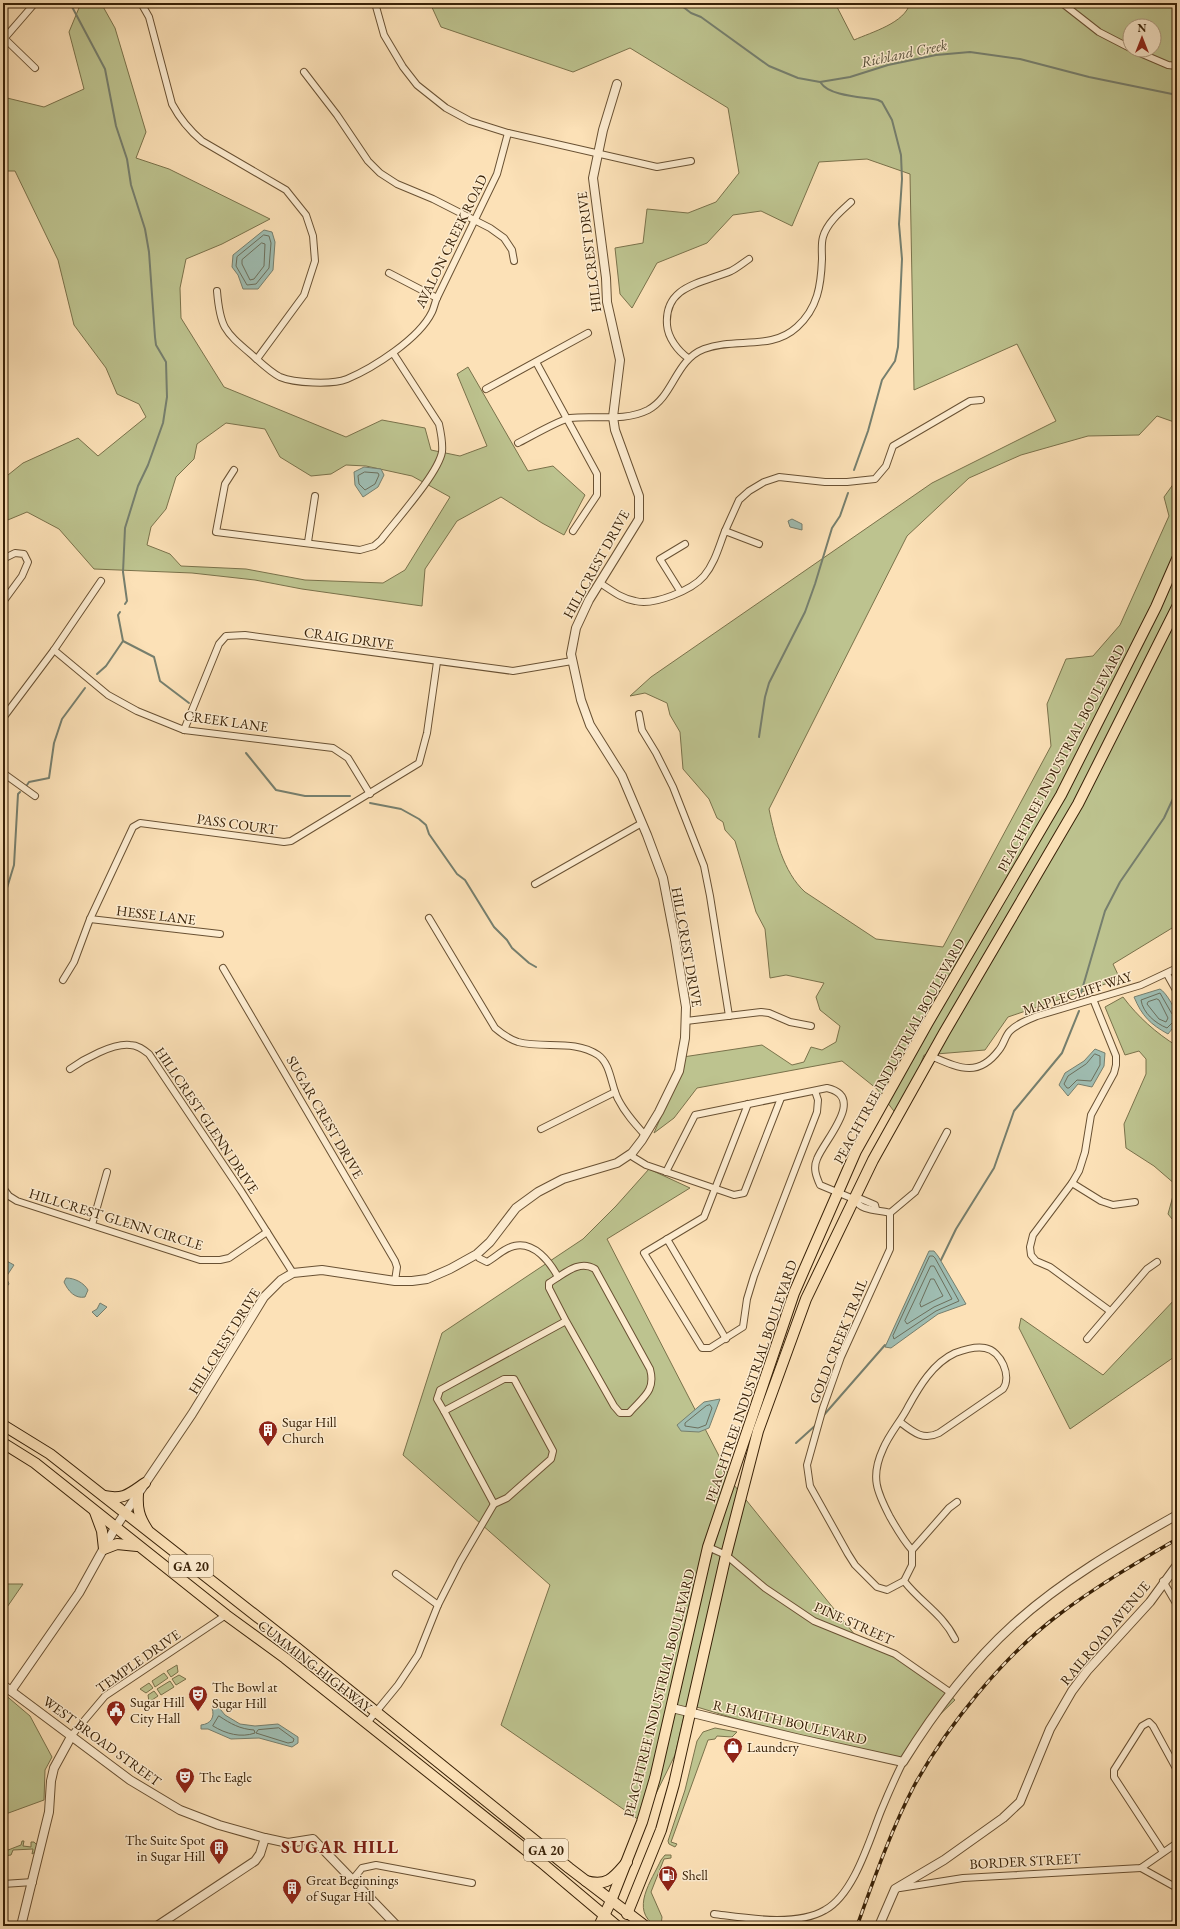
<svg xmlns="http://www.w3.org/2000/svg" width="1180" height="1929" font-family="'EB Garamond',serif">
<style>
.green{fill:#bdc38f;stroke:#7a724b;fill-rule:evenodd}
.water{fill:#9fbdb2;stroke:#767f6e}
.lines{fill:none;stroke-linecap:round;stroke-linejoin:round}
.shore{stroke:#6c6f5c;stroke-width:1}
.stream{stroke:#767f6e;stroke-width:2}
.minor-casing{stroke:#695133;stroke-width:8}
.tertiary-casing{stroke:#695133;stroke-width:10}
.primary-casing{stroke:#382107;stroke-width:12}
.trunk-casing{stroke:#382107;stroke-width:12}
.minor{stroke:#fdecd0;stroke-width:6}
.tertiary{stroke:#fdecd0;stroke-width:8}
.primary{stroke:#fce1b7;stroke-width:10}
.trunk{stroke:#fce1b7;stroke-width:10}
.rail-casing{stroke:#382107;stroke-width:3.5}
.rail{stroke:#fdecd0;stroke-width:2;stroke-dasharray:6;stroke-linecap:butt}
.labels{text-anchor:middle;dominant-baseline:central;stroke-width:3;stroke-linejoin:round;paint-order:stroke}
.shield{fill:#fdecd0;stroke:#735e43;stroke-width:1}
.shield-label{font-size:13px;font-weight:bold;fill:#382107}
.street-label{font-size:14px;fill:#382107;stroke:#fdecd0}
.poi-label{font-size:14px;fill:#382107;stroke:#fdecd0;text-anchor:start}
.water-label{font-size:15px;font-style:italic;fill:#57503a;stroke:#fdecd0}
.district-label{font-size:18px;font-weight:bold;letter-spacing:1px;fill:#7a1f14;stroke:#fdecd0}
</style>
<rect width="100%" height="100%" fill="#fce1b7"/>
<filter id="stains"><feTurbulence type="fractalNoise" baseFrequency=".005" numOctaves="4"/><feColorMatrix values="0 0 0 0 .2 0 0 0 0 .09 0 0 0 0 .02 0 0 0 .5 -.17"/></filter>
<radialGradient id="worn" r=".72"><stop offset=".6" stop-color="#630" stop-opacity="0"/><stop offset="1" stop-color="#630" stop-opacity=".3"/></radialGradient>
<g class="green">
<path d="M81,3H101L115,28L146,132L136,158L169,169L270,219L222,244L186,259L180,288L181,318L224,387L346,437L382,420L425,428L431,450L460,456L487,446L457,374L468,367L528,471L553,466L585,495L564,535L542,523L501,497L457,521L425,569L422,606L302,589L255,580L192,573L94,569L59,529L27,512L3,522V479L23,463L78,438L98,456L146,417L139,404L117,394L106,368L74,325L58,260L15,171H3V97L44,107L84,89L69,32ZM226,423L265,429L280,457L311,476L331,474L346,465L366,466L412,476L450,497L405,570L383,583L305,580L246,569L181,566L170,554L147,545L151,527L166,509L176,477L194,459L197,444Z"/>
<path d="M430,3H835L854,40C872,32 905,23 910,3H1177V423L1157,416L1139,435L1088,436L1021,455L969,478L907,536L769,809C775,837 783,872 805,892L876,939L943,947L1051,746L1047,704L1066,659L1093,656L1120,625L1169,516L1164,497L1177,479V925L1113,964L1120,979L1008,1017L985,1050L924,1055L900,1119L877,1089L842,1061L697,1088L674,1118L654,1133L683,1065V1057L762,1045L792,1065L804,1062L811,1047L822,1050L836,1042L840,1026L820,1010L816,997L824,983L786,975L770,978L765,929L756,912L735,841L725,830L723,822L717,818L709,799L683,769L680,732L670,715L667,703L645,693L630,696L651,677L932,483L1056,421L1017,344L914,390L910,174L867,159L819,162L792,226L761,211L733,215L707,243L657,263L632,308L620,294L615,248L643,243L647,209L688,213L716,202L739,173L728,108L630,48L573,72L441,27ZM1130,26H1154V50H1130Z"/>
<path d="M1123,997C1138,1017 1156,1033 1177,1046V1225L1168,1214L1176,1185L1154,1166L1126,1148L1124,1124L1146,1074V1059L1139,1051L1125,1055L1105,1007Z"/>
<path d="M649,1169L690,1188L607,1239L734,1485L855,1635L911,1664L955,1700L927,1727L903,1759L803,1739L687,1704L675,1755L642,1822L501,1725L550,1585L403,1455L442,1333L583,1239L616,1206Z"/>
<path d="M1177,1297V1355L1070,1429L1019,1328L1021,1318L1103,1375Z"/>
<path d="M8,1584H23L3,1613V1588Z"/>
<path d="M177,1665L178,1672L171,1677L167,1671Z"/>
<path d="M164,1673L168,1678L155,1687L152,1681Z"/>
<path d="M179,1675L186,1679L176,1685L172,1679Z"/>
<path d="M170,1681L174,1687L161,1695L157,1689Z"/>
<path d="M149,1683L153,1688L146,1693L140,1689Z"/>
<path d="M154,1691L158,1696L149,1702L148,1695Z"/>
<path d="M3,1693L30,1716L52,1757L45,1770L44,1800L3,1815Z"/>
<path d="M715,1728L737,1732L732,1737L717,1736L715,1739L708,1740L671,1842L677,1844L675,1847L669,1844L668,1841L685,1790L697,1741L703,1732Z"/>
<path d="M22,1841H24L23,1846L31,1847V1842H34L37,1845V1851L32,1854L33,1849L13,1850L11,1855L3,1856V1852L21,1845Z"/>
<path d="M665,1855H671V1858L664,1859L651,1892L662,1917L661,1926H656C629,1910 652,1880 661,1860Z"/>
</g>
<g class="water">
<path d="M264,230L272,232L275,242L273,270L258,289H243L238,275L232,267L233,255Z"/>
<path d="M364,467L381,469L384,475L378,487L363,497L355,485L354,472Z"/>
<path d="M792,519L802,524V530L790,527L788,521Z"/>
<path d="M1160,989C1166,992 1178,1012 1177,1020C1176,1025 1172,1029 1168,1034C1150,1024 1142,1016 1134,997Z"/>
<path d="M1095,1049L1105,1053L1104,1066L1092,1087L1078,1084L1068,1096L1059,1085L1065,1073L1084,1061Z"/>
<path d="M929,1251H934L938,1256L966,1304L938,1314L891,1348L885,1347Z"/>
<path d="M3,1259L14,1265L6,1277L9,1284L3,1291Z"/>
<path d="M66,1278C75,1278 84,1283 88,1290L85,1297C75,1299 68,1291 64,1282Z"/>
<path d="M100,1303L107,1307L97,1317L92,1312L97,1309Z"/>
<path d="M720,1399L709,1428L699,1432L681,1431L677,1425L704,1402Z"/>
<path d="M216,1704L225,1715L240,1724L255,1726L278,1724L298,1737V1743L292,1747L259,1738L231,1739L208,1729H201V1725C211,1724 215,1717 212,1708Z"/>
</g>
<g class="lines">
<g class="shore">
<path d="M264,235L269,236L271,243L269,268L256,284L247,285L236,266L237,257Z"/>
<path d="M262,243L265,244L264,266L254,279L250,280L242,264V260Z"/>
<path d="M365,472L378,473L379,475L375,484L365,490L359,484L358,476Z"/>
<path d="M1157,999L1159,1000L1168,1018L1166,1022L1159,1019L1147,1004L1148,1002Z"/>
<path d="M1177,1017L1172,1014L1160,993L1141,1000C1143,1013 1155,1023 1167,1028L1173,1022L1177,1021"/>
<path d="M1095,1054L1100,1056V1065L1091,1081L1077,1080L1069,1088H1067L1064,1084L1068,1076L1086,1064Z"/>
<path d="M930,1256H933L935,1258L959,1301L936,1311L894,1339L893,1336Z"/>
<path d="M931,1266H934L952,1299L934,1307L907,1324L905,1321Z"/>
<path d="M931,1279H934L943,1296L921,1307L920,1304Z"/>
<path d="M710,1405L712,1408L706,1425L698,1428L685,1426V1423L706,1406Z"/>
<path d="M219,1716C231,1724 240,1729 254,1730L255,1733C241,1738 226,1734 213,1726Z"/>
<path d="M279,1728L294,1739L293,1742L288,1743L256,1733L258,1730Z"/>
</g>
<g class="stream">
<path d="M70,3L105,69L116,126L127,159L131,185L145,229L149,252L155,337L156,345L166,362L167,397L163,423L148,465L138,486L125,528L123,572L127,601L125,604"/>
<path d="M678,3L691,13L701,17L769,66L798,78L820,82L850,77L888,65L936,55L970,52L1020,59L1089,77L1177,95"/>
<path d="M821,83C829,96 863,97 878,100L882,102L892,120L901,155L902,179L899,224L902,259L898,347L895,361L882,380L868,431L854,470"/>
<path d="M123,641L154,657L160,681L189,703"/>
<path d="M97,674L106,666L123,641L118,615L120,612"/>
<path d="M759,737L765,697L769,683L805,612L815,584L832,528L840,516L848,493"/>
<path d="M246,753L276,790L305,796H350"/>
<path d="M27,785L29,782L49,778L54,743L62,719L85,688"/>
<path d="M370,803L401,809L419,819L426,825L429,834L457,874L465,880L494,927L507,940L512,948L529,963L536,967"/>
<path d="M3,901L14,865L18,794L20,792"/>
<path d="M1081,993L1105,911L1120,882L1164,818L1177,790"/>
<path d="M941,1260L956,1229L994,1168L1014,1111L1062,1053L1079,1011"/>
<path d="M823,1416L885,1345"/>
<path d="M796,1443L817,1424"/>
</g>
<defs>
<g id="minor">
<path d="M141,3L149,17L172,104C180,119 189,130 202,141L286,190L306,215L313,236L315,261L304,295L257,359"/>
<path d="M375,3L384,35L403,67L417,85L446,108L470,121L508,133L657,167L691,161"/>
<path d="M1062,3L1099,32L1130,48"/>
<path d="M4,38L35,68"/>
<path d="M3,40L35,3"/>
<path d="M1133,50L1168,65L1177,66"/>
<path d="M304,72L337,115L368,161L380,173L397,184L433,199L490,228L504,238L512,250L514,261"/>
<path d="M389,273L437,298"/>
<path d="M217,291C220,327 224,331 251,354C260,362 270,372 280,377C294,383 332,385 347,379C373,368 419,339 432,312C434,308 435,302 437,298L497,174L508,133"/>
<path d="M688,358C678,351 668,338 667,325C664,285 703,283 731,271C737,268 743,263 749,259"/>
<path d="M536,362L597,474V495L573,531"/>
<path d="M486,389L588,333"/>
<path d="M518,443C528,438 561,419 570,418C595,415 624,422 648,410C674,396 675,360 704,349C735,337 771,351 797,327C818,308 821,285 822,259C822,252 821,244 823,237C827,223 840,212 851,202"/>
<path d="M234,470L225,484L216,532L360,550L374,546L381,540C396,520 438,474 442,452C443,442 441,433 439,424L393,353"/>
<path d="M725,531L739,500L749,491L764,482L779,477L825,482H847L875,479L886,466L893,446L970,401L981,400"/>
<path d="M308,542L315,496"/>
<path d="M3,559L15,553L24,554L28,562L22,576L3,602"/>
<path d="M600,583C611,590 622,599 635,601C654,606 692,590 704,576C715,563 719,546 725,531L759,544"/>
<path d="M680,591L660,559L685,544"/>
<path d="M54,650L108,695L137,711L184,730L333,748L348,758L370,794"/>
<path d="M639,714L642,730L656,753L673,787L704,866L710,896L729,1016"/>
<path d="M3,718L54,650L101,581"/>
<path d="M184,730L219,644L226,636L245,635L513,671L572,661"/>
<path d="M3,773L35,796"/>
<path d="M535,884L642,823"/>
<path d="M429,918L495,1028C502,1034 509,1039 518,1042C544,1049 574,1039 598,1055C611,1064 611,1086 618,1099C625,1113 635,1124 645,1135"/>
<path d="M90,919L220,934"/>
<path d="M223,968L395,1261L397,1267L395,1281"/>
<path d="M1167,974L1177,992"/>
<path d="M63,980L74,962L90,919L133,827L140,823L284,842L291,841L419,763L427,733L437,662"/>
<path d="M1093,999L1116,1056V1065L1114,1073L1091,1115L1085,1152L1079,1171L1072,1183L1033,1235L1030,1247L1031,1255L1036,1261L1050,1267L1110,1311"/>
<path d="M686,1021L761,1012L769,1013L790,1022L811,1026"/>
<path d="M931,1056C959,1068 978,1078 999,1050C1004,1044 1005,1036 1010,1031C1017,1024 1027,1020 1037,1016L1141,985L1177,968"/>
<path d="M70,1069C84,1059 113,1043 130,1045C138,1045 144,1050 149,1054L241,1191L293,1273"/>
<path d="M748,1104L704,1217L644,1253L702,1348H710L743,1327L747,1299L754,1276L817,1112L818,1100L815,1091"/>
<path d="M541,1129L615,1092"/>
<path d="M632,1153L633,1157L646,1165L734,1195L744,1193L781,1098"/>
<path d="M666,1172L695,1115L827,1088C867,1097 824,1140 817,1159C813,1168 816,1176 820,1185L856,1200C859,1211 881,1210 890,1213"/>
<path d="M1072,1183L1101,1201L1113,1205L1135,1202"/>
<path d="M3,1188L9,1196L17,1201L200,1260H220L229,1258L267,1232"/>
<path d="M856,1200L861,1199L875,1205L876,1209"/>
<path d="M890,1213V1249L841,1357L823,1408L807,1465L810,1486L848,1554L855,1565L877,1587L887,1590L904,1581"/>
<path d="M890,1213L915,1192L947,1132"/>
<path d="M92,1225L107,1172"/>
<path d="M667,1239L726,1339"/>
<path d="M477,1254L479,1258L487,1262C496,1257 504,1248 514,1246C534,1241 550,1262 558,1277"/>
<path d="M1087,1339L1147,1269L1157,1262"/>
<path d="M504,1379H514L553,1451L551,1459L507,1498L494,1504L444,1411Z"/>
<path d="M444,1411L437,1399L440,1390L566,1321L614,1406L620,1413H629C643,1397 656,1391 650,1369L595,1269C579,1259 564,1274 549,1283V1288L566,1321"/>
<path d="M900,1422C913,1432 923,1441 939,1433L1003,1389C1012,1376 1001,1351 985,1348C976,1346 963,1350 955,1353C933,1363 919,1387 908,1407C901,1421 889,1434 883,1449C870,1477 877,1492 890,1517C897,1529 903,1540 912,1550"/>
<path d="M708,1547L726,1555L765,1588L814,1621L895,1654L951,1693"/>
<path d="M912,1550V1565L904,1581C921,1603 942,1613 955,1639"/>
<path d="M912,1550L949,1508L957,1502"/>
<path d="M396,1574L438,1605"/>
<path d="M1163,1581L1177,1605"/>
<path d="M366,1724L398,1685L418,1655L438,1605L460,1562L494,1504"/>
<path d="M72,1735L105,1696L226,1615"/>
<path d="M1163,1852L1114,1777V1770L1142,1726L1149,1722L1153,1726L1177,1770"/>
<path d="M1141,1868L1177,1888"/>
<path d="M353,1879L362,1868L376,1865L472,1883"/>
<path d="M3,1884L33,1882"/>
<path d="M900,1888L963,1878L1141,1868L1177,1843"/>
<path d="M714,1914C746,1918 796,1927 825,1910C854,1894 869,1841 881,1811C888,1794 895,1778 903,1762"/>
</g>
<g id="tertiary">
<path d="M3,1685L130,1780L180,1810L219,1825L265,1838L288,1843L313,1839L397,1926"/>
<path d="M11,1691L79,1593L115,1528L192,1414L264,1297L281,1280L293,1273L322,1270L395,1281H412L427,1279L450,1269L477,1254L490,1242L516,1208L538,1192L563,1179L617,1163L632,1153L642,1140L659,1112L679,1071L685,1038L686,1007L675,940L663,878L647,835L622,776L590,725L581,700L571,654L576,628L589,600L639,519V496L615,430L613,417L620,360L607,302L606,278L593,178L603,130L617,84"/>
<path d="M672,1708L800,1739L903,1762C934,1712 970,1664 1013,1625C1061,1581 1120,1547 1177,1515"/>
<path d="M21,1926L49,1812L51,1781L54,1768L72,1735"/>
<path d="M157,1926L255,1861L260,1854L265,1838"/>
<path d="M879,1926L895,1889L944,1860L1003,1818L1020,1802L1050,1729L1072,1691L1087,1671L1150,1602L1177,1565"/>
</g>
<g id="primary">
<path d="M611,1901L642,1822L655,1778L708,1547L794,1293L856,1151L927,1024L1061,795L1156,607L1177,559"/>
<path d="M627,1914L661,1830L674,1784L726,1555L758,1431L806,1299L873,1160L944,1033L1078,804L1177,607"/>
</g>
<g id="trunk">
<path d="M3,1425L50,1454L297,1648L569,1868L645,1926"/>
<path d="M3,1443L35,1463L226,1615L285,1658L541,1862L617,1926"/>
<path d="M138,1494C137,1508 139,1517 147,1529"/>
<path d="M104,1496C124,1500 129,1494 145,1483"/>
<path d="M95,1512L102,1531L104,1549L117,1544L137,1546"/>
<path d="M586,1881C608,1887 614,1877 627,1862"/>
<path d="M599,1926L611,1901"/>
</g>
</defs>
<use href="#minor" class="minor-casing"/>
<use href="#tertiary" class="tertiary-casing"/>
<use href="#primary" class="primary-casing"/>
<use href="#trunk" class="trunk-casing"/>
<use href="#minor" class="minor"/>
<use href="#tertiary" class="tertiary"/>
<use href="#primary" class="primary"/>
<use href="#trunk" class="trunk"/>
<defs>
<path id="rail" d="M857,1926C874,1879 891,1830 914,1786C947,1726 1003,1657 1057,1616C1095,1587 1136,1563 1177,1539"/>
</defs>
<use href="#rail" class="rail-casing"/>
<use href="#rail" class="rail"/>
</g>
<defs>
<symbol id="building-pin" viewBox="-11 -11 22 30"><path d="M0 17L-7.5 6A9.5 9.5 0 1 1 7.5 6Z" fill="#8f2418" stroke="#fdecd0"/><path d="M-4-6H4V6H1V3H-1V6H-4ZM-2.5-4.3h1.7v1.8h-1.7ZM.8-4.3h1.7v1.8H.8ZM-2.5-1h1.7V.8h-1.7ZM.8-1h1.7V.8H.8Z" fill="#fff"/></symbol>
<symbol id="theatre-pin" viewBox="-11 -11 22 30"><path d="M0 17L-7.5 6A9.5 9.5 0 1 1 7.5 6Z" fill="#8f2418" stroke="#fdecd0"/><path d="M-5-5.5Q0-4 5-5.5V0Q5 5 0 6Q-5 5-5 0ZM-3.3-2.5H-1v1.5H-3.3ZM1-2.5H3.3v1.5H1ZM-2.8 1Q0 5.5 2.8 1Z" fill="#fff"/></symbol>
<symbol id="civic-pin" viewBox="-11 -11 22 30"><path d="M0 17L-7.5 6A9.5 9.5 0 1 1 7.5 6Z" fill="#8f2418" stroke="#fdecd0"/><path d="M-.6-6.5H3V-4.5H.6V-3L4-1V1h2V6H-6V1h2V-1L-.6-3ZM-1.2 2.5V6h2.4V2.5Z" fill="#fff"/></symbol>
<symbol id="shop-pin" viewBox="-11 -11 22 30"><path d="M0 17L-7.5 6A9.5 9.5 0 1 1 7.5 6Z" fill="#8f2418" stroke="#fdecd0"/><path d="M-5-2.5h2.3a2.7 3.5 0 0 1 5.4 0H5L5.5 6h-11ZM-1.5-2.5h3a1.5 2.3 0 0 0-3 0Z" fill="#fff"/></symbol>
<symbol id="fuel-pin" viewBox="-11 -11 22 30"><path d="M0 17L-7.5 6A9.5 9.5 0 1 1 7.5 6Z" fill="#8f2418" stroke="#fdecd0"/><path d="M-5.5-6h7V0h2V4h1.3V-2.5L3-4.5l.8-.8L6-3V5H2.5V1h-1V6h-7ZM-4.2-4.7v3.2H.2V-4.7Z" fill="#fff"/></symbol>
</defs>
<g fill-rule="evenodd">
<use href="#building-pin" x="257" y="1419" width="22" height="30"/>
<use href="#theatre-pin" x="187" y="1684" width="22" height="30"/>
<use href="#civic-pin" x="105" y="1699" width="22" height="30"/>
<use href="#shop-pin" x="722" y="1736" width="22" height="30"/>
<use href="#theatre-pin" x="174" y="1766" width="22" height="30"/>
<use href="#building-pin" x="208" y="1837" width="22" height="30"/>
<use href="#fuel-pin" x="657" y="1864" width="22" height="30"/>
<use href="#building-pin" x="281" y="1877" width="22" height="30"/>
</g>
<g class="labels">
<g class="shield">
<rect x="169" y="1555" width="44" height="22" rx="3"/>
<rect x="524" y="1839" width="44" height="22" rx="3"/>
</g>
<g class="shield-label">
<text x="191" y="1566">GA 20</text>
<text x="546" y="1850">GA 20</text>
</g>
<g class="street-label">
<text transform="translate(451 241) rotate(-64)">AVALON CREEK ROAD</text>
<text transform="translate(589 252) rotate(-97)">HILLCREST DRIVE</text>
<text transform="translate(596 564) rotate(-61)">HILLCREST DRIVE</text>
<text transform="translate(349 638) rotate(8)">CRAIG DRIVE</text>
<text transform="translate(226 721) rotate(8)">CREEK LANE</text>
<text transform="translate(1061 758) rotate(-62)">PEACHTREE INDUSTRIAL BOULEVARD</text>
<text transform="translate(237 824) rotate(8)">PASS COURT</text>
<text transform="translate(156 915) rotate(7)">HESSE LANE</text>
<text transform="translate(687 947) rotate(80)">HILLCREST DRIVE</text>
<text transform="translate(1077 993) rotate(-18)">MAPLECLIFF WAY</text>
<text transform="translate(899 1051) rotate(-61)">PEACHTREE INDUSTRIAL BOULEVARD</text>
<text transform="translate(325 1117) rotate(60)">SUGAR CREST DRIVE</text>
<text transform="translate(207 1120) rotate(56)">HILLCREST GLENN DRIVE</text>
<text transform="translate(116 1219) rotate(17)">HILLCREST GLENN CIRCLE</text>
<text transform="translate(224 1341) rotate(-58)">HILLCREST DRIVE</text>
<text transform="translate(838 1341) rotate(-68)">GOLD CREEK TRAIL</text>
<text transform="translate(751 1381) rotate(-71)">PEACHTREE INDUSTRIAL BOULEVARD</text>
<text transform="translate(854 1623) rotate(24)">PINE STREET</text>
<text transform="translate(1105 1633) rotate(-50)">RAILROAD AVENUE</text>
<text transform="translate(138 1661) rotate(-35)">TEMPLE DRIVE</text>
<text transform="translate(315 1666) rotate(38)">CUMMING HIGHWAY</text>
<text transform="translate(659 1693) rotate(-76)">PEACHTREE INDUSTRIAL BOULEVARD</text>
<text transform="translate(790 1722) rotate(13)">R H SMITH BOULEVARD</text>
<text transform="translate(102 1741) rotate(36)">WEST BROAD STREET</text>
<text transform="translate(1025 1861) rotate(-3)">BORDER STREET</text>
</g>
<g class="poi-label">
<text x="282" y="1422">Sugar Hill<tspan x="282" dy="16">Church</tspan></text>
<text x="212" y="1687">The Bowl at<tspan x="212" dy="16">Sugar Hill</tspan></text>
<text x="130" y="1702">Sugar Hill<tspan x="130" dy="16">City Hall</tspan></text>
<text x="747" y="1747">Laundery</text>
<text x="199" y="1777">The Eagle</text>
<text x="205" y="1840" text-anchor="end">The Suite Spot<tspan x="205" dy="16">in Sugar Hill</tspan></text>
<text x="682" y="1875">Shell</text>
<text x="306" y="1880">Great Beginnings<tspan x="306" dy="16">of Sugar Hill</tspan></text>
</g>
<g class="water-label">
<text transform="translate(904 53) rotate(-12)">Richland Creek</text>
</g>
<g class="district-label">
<text x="340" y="1846">SUGAR HILL</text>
</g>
</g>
<rect width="1180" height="1929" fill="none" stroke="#fce1b7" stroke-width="16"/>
<rect x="4" y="4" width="1172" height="1921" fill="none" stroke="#382107" stroke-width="2"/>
<rect x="8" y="8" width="1164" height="1913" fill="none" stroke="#382107"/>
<g transform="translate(1142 38)"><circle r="19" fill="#fdecd0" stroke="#ae9b80"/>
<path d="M0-3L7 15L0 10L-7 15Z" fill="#8f2418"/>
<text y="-6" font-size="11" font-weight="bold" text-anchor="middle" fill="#382107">N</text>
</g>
<rect width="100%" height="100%" filter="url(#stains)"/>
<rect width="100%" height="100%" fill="url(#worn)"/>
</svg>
